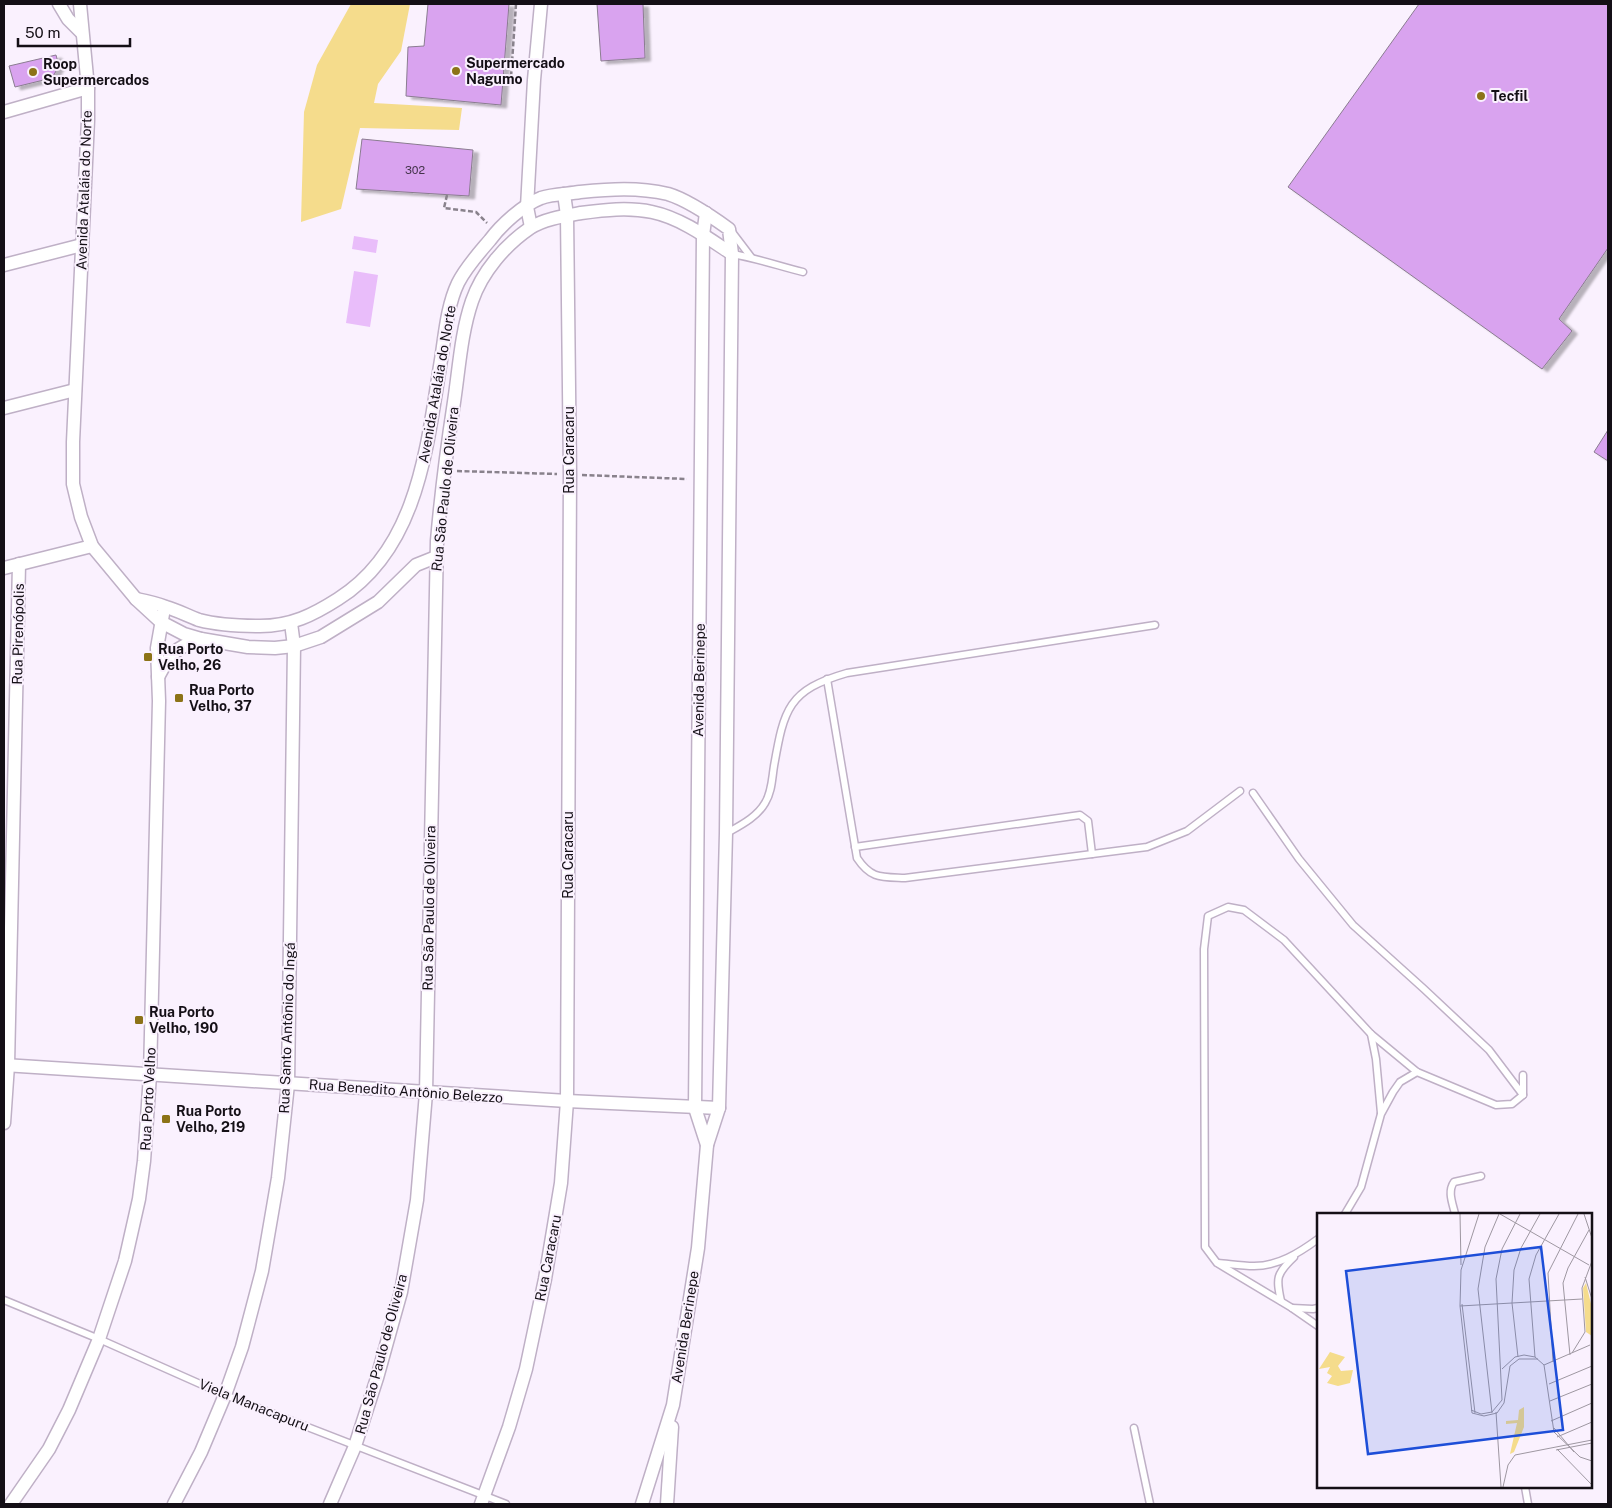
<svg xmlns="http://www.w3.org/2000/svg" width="1612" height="1508" font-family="'Public Sans',sans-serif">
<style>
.green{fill:#f5dc8c}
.water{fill:#e9bdfa}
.building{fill:#d9a3ef;stroke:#8a7c90;filter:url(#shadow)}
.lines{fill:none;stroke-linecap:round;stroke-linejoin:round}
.lane-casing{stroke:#bfb0c6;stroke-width:9}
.street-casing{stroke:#bfb0c6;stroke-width:15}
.path{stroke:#89828c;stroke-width:2.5;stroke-dasharray:5 2.5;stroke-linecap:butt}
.lane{stroke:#fff;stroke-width:6}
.street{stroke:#fff;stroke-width:12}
.poi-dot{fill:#8c7317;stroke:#faf1fe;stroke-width:2}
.labels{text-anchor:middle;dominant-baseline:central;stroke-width:4;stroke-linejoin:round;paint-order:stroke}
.number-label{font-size:11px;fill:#45344c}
.poi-label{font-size:14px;font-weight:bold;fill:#140f16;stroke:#faf1fe;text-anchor:start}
.street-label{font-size:14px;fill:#140f16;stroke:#faf1fe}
.inset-road{fill:none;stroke:#9e97a1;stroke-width:1}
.view{fill:#1d4ed8;fill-opacity:0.15;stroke:#1d4ed8;stroke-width:2.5}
.inset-edge{fill:none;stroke:#140f16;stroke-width:2.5}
</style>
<defs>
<filter id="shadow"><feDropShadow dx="5.5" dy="3" stdDeviation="1" flood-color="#0004"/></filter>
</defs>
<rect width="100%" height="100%" fill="#faf1fe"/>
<path class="green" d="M351,4H410L401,51L378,84L374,103L462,108L459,130L360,128L341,209L301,222L304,112L317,65Z"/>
<g class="water">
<path d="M354,236L378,240L376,253L352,249Z"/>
<path d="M354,271L378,275L370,327L346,323Z"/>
</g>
<g class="building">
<path d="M428,4H509L501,105L406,96L408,47L424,46Z"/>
<path d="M597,4H643L645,58L601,61Z"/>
<path d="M1419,4H1608V248L1559,319L1572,331L1542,369L1288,187Z"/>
<path d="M56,55L59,66L52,78L15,87L9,66Z"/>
<path d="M362,139L473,150L469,196L356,189Z"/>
<path d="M1608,430V461L1594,452Z"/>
</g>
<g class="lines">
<defs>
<g id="lane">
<path d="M732,232L751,257"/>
<path d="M732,254C756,258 779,266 803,272"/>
<path d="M827,679L857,858C871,879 881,877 905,878L1147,847L1187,831L1240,791"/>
<path d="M1253,793L1299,859L1353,925L1424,989L1489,1050L1523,1095"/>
<path d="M727,833C741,825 757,817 765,803C772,792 772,778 774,766C784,709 788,690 847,673L1155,625"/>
<path d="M855,847L1080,815L1088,821L1092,854"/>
<path d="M1371,1034L1376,1059L1381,1113"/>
<path d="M1345,1214L1361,1187L1381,1114L1393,1092L1400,1082L1417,1072"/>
<path d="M1455,1214C1453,1204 1447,1192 1454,1182L1481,1176"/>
<path d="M1218,1263C1230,1264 1242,1266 1254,1266C1278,1266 1299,1253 1318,1239"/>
<path d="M4,1300L99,1339L225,1395L506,1504"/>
<path d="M1281,1301C1276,1278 1276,1274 1294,1257"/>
<path d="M1292,1308L1313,1309L1318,1308"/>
<path d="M1318,1326L1292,1308L1217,1263L1205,1247L1204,949L1208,916L1228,907L1244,910L1284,940L1371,1034L1417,1072L1496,1105L1512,1104L1523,1095V1075"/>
<path d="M1134,1428L1150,1504"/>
<path d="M1525,1487L1528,1504"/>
</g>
<g id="street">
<path d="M59,4L68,19L82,33"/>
<path d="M80,4L88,88V120L73,442V484L81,517L92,546L136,599L161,622L184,634L201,639L248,647L275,648L294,646L321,637L378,602L416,565L436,557"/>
<path d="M4,112L88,88"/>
<path d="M706,213L703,235L695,1108L707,1145"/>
<path d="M531,227L527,207L534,80L541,4"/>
<path d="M4,265L82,245"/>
<path d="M4,408L75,390"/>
<path d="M4,568L92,546"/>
<path d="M136,599C146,601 156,603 166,607C177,610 188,616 199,620C218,625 241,626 260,626C291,626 313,615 338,599C419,548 427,445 441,360C445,335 447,306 458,283C466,267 479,253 490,240C501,225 523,205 541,198C552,194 568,194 580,192C610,189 638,187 668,194C688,200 711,216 729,229L732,254L726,833L719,1108L707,1145L698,1248L673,1405L642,1504"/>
<path d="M158,677C170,654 176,647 201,639"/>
<path d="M4,1065L567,1101L719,1108"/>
<path d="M4,1123L8,1065L19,564"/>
<path d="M11,1504L49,1449L69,1410L99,1339L125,1261L139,1199L144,1161L150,1075L159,701L157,648L163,614"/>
<path d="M174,1504L201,1452L225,1395L242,1347L262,1271L278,1178L288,1084L294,646L291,623"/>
<path d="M330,1504L355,1446L377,1378L401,1292L417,1200L426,1093L437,541C441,494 447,448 454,402C459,369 461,333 472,301C482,272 505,245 530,228C544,219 564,216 581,213C604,210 628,207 652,212C681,218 708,238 732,254"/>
<path d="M481,1504L509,1427L526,1369L545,1279L561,1183L567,1101L570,475L567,215L564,194"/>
<path d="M667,1504L672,1427"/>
</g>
</defs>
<use href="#lane" class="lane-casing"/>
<use href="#street" class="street-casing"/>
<g class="path">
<path d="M516,4L511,77L522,78"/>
<path d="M447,195L444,208L476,212L487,223"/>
<path d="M457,471L557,474"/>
<path d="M582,475L687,479"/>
</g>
<use href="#lane" class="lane"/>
<use href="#street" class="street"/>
</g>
<g class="poi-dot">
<circle cx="456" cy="71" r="5"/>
<circle cx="33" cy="72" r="5"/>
<circle cx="1481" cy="96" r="5"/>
<rect x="143" y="652" width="10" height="10" rx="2.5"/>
<rect x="174" y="693" width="10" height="10" rx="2.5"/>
<rect x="134" y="1015" width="10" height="10" rx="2.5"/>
<rect x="161" y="1114" width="10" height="10" rx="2.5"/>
</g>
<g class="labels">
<g class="number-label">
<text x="415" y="170">302</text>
</g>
<g class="poi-label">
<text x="466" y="63">Supermercado<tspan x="466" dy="16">Nagumo</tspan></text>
<text x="43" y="64">Roop<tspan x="43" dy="16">Supermercados</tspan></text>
<text x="1491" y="96">Tecfil</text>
<text x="158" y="649">Rua Porto<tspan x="158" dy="16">Velho, 26</tspan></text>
<text x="189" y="690">Rua Porto<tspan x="189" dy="16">Velho, 37</tspan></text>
<text x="149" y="1012">Rua Porto<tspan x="149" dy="16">Velho, 190</tspan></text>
<text x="176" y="1111">Rua Porto<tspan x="176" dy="16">Velho, 219</tspan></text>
</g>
<g class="street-label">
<text transform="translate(84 190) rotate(-88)">Avenida Ataláia do Norte</text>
<text transform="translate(437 384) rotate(-80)">Avenida Ataláia do Norte</text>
<text transform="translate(569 450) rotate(-90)">Rua Caracaru</text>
<text transform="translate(445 489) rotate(-84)">Rua São Paulo de Oliveira</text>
<text transform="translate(18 634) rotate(-89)">Rua Pirenópolis</text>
<text transform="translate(699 680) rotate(-89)">Avenida Berinepe</text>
<text transform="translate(568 855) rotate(-90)">Rua Caracaru</text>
<text transform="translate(429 908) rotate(-89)">Rua São Paulo de Oliveira</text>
<text transform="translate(287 1028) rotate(-88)">Rua Santo Antônio do Ingá</text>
<text transform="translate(406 1091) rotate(4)">Rua Benedito Antônio Belezzo</text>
<text transform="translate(148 1099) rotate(-87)">Rua Porto Velho</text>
<text transform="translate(548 1258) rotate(-79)">Rua Caracaru</text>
<text transform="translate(685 1327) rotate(-81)">Avenida Berinepe</text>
<text transform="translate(381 1354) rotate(-75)">Rua São Paulo de Oliveira</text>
<text transform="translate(254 1405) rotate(22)">Viela Manacapuru</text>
</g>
</g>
<g transform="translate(1317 1213)">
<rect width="275" height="275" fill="#faf1fe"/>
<path d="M269,70L275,95V123L269,119L266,75ZM13,139L28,144L21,153L24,158L36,157L33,170L21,173L10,170L15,163L10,160L13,154L2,156ZM207,194V214L197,239L193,241L200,210L189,211V208L201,207L202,197Z" fill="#f5dc8c"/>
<path class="inset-road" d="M143,1L144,52M162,1L144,57L143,93L155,200L167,203L180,200L187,190L193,153L202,146H221M183,1L272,52M267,1L275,25M268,64L275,86M145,91L158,200M143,93L265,86M255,140L268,119L265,75L275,48M253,142L246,70L251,55L272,17M201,144L195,90L197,57L204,35L223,1M218,144L212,66L219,42L242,1M236,149L231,60L261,1M227,152L273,132M185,156L198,144L207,142L218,144L227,152L237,219L263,244L275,248M232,171L275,153M233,188L275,171M154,197L164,201L175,199L185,187L179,66L185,36L203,1M179,199L184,274M175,200L161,76L168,34L182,1M234,208L275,190M237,215L257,239M240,224L275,209M240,236L275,272M239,237L275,230M186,274L191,252L198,242L275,227"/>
<path class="view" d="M224,34L246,217L51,241L29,58Z"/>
<rect width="275" height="275" class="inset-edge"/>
</g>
<rect width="1612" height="1508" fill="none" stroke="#140f16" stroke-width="10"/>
<path d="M18 38v8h112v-8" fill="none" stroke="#140f16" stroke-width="2.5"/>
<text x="25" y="38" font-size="15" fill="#140f16" stroke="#faf1fe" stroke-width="4" paint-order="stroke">50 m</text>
</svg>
